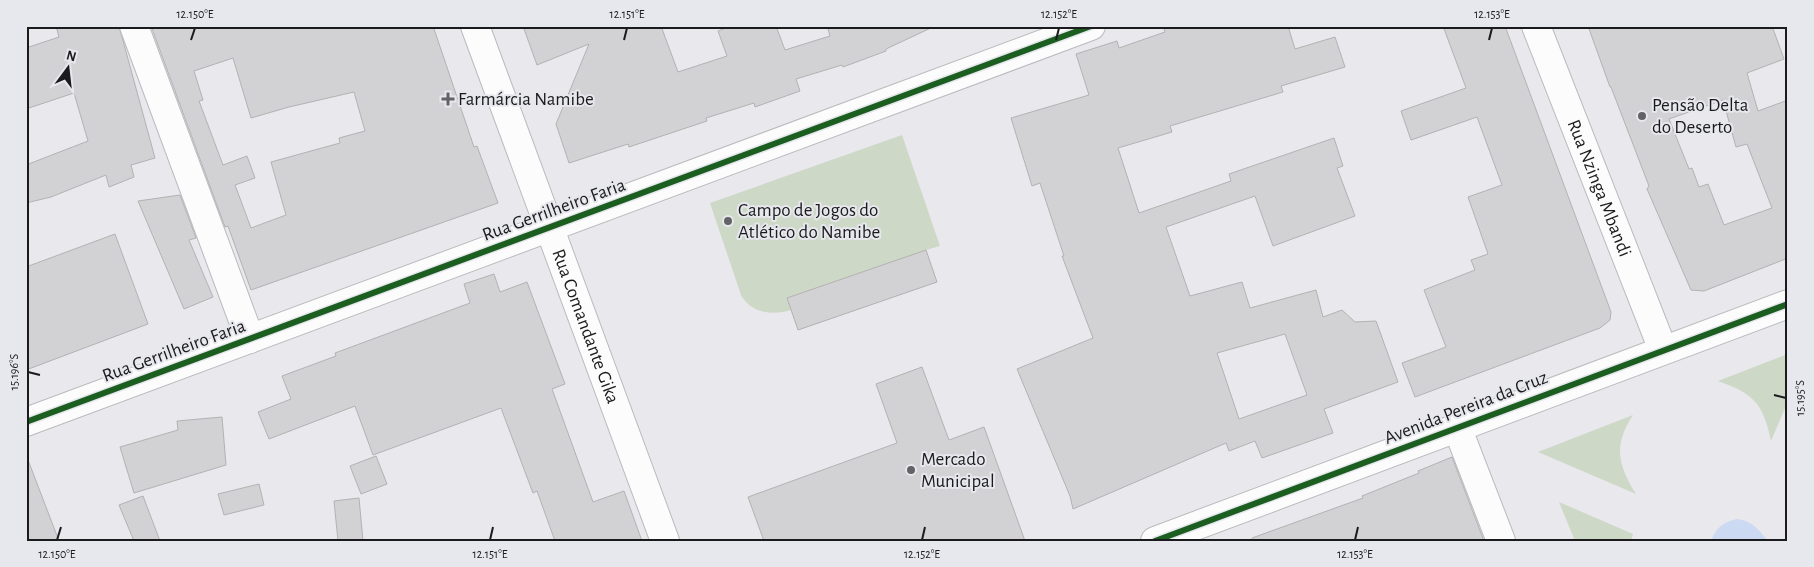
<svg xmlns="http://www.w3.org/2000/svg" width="1814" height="567" font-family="'Alegreya Sans',sans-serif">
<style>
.green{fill:#ced8c7}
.water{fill:#cbd9f2}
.building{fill:#d2d1d3;stroke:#b3b2b3;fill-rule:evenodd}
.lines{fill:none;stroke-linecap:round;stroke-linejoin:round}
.minor-casing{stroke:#babbbe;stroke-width:30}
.minor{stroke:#fcfcfc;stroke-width:28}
.cycleway-casing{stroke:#e7e7ee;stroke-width:9}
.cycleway{stroke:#1b5e20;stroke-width:6}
.ticks{fill:none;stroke:#1b1b1d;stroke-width:2}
.poi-dot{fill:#636366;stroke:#e7e7ee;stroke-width:2}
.labels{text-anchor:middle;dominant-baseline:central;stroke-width:4;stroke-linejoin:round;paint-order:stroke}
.poi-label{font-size:19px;fill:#1b1b1d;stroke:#e7e7ee;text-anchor:start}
.street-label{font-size:19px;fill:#1b1b1d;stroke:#e7e7ee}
.neatline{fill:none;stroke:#1b1b1d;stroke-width:2}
.ticks-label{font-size:12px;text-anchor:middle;fill:#1b1b1d}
</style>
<rect width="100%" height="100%" fill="#e8e8ed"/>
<g class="green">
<path d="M902,135L940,246L926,250L937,282L798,330L791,310C772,316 751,313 741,295L710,203Z"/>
<path d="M1788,354V401L1771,441C1763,403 1754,394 1718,381Z"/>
<path d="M1633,415C1613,445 1618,465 1636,494L1538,452Z"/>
<path d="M1559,502L1633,534L1631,541H1575Z"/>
</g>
<path class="water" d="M1737,519C1752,521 1758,529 1768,541H1711C1716,528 1723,522 1737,519Z"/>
<g class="building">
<path d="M56,26H119L155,158L131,165L134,177L109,187L106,175L51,197L26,203V165L88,141L74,93L26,109V48L59,37Z"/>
<path d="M151,26H433L474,147L477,146L498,203L251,290L228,226L225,227ZM233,58L251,118L289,107L354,92L365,131L339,138L340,143L271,162L286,215L251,228L235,185L255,178L247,156L223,165L199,101L203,100L194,71Z"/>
<path d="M523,26H661L678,72L727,56L718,31L731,26H776L785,50L830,36L827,26H935L886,49V51L843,67L842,65L796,79L800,91L755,107L754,103L706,118L707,121L629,147L628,144L569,163L556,124L589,44L537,65Z"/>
<path d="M1163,26H1288L1295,49L1335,37L1345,67L1281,86L1283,92L1170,126L1172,132L1118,148L1139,213L1231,181L1229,174L1334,138L1343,166L1337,168L1355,216L1273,246L1255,196L1166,227L1190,296L1242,282L1250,308L1316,290L1323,317L1342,310L1355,322L1376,321L1398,382L1324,409L1333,433L1262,458L1255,441L1229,451L1226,443L1073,509L1070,496L1017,369L1093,338L1062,256H1064L1040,183L1032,186L1011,118L1089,95L1076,54L1117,41L1119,48L1165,32ZM1285,334L1307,395L1239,419L1217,353Z"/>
<path d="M1443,26H1505L1611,312L1610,320L1600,328L1415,397L1402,363L1446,347L1424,290L1475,270L1471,260L1488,254L1468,197L1502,185L1477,117L1411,140L1401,111L1466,88Z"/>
<path d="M1588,26H1772L1784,59L1747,73L1758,111L1788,100V258L1704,291L1691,290L1647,189L1649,186L1611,87H1610ZM1723,100L1736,147L1747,144L1772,208L1724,225L1708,184L1699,187L1692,168L1689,169L1669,119Z"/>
<path d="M180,195L196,238L189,240L213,297L184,309L138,201Z"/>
<path d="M115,234L148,324L26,370V267Z"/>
<path d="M926,250L937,282L798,330L787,298Z"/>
<path d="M494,274L500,292L527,282L565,384L552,389L593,502L624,491L642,541H555L537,491L533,493L501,408L373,455L355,406L269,439L258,412L291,399L282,376L336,356L335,353L470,303L464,284Z"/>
<path d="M922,367L949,440L984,427L1025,541H764L748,497L897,443L876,384Z"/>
<path d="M222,417L226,465L134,493L120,447L178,430L177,421Z"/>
<path d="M376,456L387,484L361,494L350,466Z"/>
<path d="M1452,457L1484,541H1253L1252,538L1363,498L1362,496L1419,473L1418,471Z"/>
<path d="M26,460H28L59,541H26Z"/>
<path d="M259,484L264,505L224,515L218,494Z"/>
<path d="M143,496L160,541H134L119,505Z"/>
<path d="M359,498L363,541H338L334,501Z"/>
</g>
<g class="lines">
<defs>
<g id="minor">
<path d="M134,26L250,339"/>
<path id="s1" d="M475,26L665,541"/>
<path id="s2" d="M1536,26L1663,350"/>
<path d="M26,422L1091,26"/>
<path d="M1457,427L1501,541"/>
<path d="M1155,541L1788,304"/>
</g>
</defs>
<use href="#minor" class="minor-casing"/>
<use href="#minor" class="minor"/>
<defs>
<g id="cycleway">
<path d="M26,422L1091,26"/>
<path d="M1155,541L1788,304"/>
</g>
</defs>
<use href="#cycleway" class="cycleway-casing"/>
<use href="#cycleway" class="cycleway"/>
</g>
<path class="ticks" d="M191,40L195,28M624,40L627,28M1056,40L1059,28M1489,40L1492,28M28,372L40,375M1774,395L1786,398M57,540L61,527M490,540L493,527M922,540L925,527M1355,540L1358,527"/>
<g class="poi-dot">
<path d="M445.5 91.5h5v5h5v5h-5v5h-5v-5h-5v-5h5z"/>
<circle cx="1642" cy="116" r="5"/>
<circle cx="728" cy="221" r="5"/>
<circle cx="911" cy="470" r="5"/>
</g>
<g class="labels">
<g class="poi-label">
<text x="458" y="99">Farmárcia Namibe</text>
<text x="1652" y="105">Pensão Delta<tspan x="1652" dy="22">do Deserto</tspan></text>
<text x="738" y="210">Campo de Jogos do<tspan x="738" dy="22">Atlético do Namibe</tspan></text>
<text x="921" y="459">Mercado<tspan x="921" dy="22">Municipal</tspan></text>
</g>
<g class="street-label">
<text stroke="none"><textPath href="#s2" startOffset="174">Rua Nzinga Mbandi</textPath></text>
<text transform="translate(554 210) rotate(-20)">Rua Gerrilheiro Faria</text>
<text stroke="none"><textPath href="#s1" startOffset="320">Rua Comandante Gika</textPath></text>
<text transform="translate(174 351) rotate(-20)">Rua Gerrilheiro Faria</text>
<text transform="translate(1466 408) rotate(-21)">Avenida Pereira da Cruz</text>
</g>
</g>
<rect width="1814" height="567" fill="none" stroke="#e7e7ee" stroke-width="55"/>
<g transform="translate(68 68) rotate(15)" stroke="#e7e7ee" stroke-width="4" paint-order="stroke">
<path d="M0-4L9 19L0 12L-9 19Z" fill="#1b1b1d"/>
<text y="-8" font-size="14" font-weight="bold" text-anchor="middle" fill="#1b1b1d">N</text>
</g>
<rect x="28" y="28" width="1758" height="512" class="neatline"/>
<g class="ticks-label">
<text x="195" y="18">12.150°E</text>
<text x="627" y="18">12.151°E</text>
<text x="1059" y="18">12.152°E</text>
<text x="1492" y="18">12.153°E</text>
<text transform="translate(14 372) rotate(-90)" y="4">15.196°S</text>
<text transform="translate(1800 398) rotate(-90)" y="4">15.195°S</text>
<text x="57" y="558">12.150°E</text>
<text x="490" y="558">12.151°E</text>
<text x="922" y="558">12.152°E</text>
<text x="1355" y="558">12.153°E</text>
</g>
</svg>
